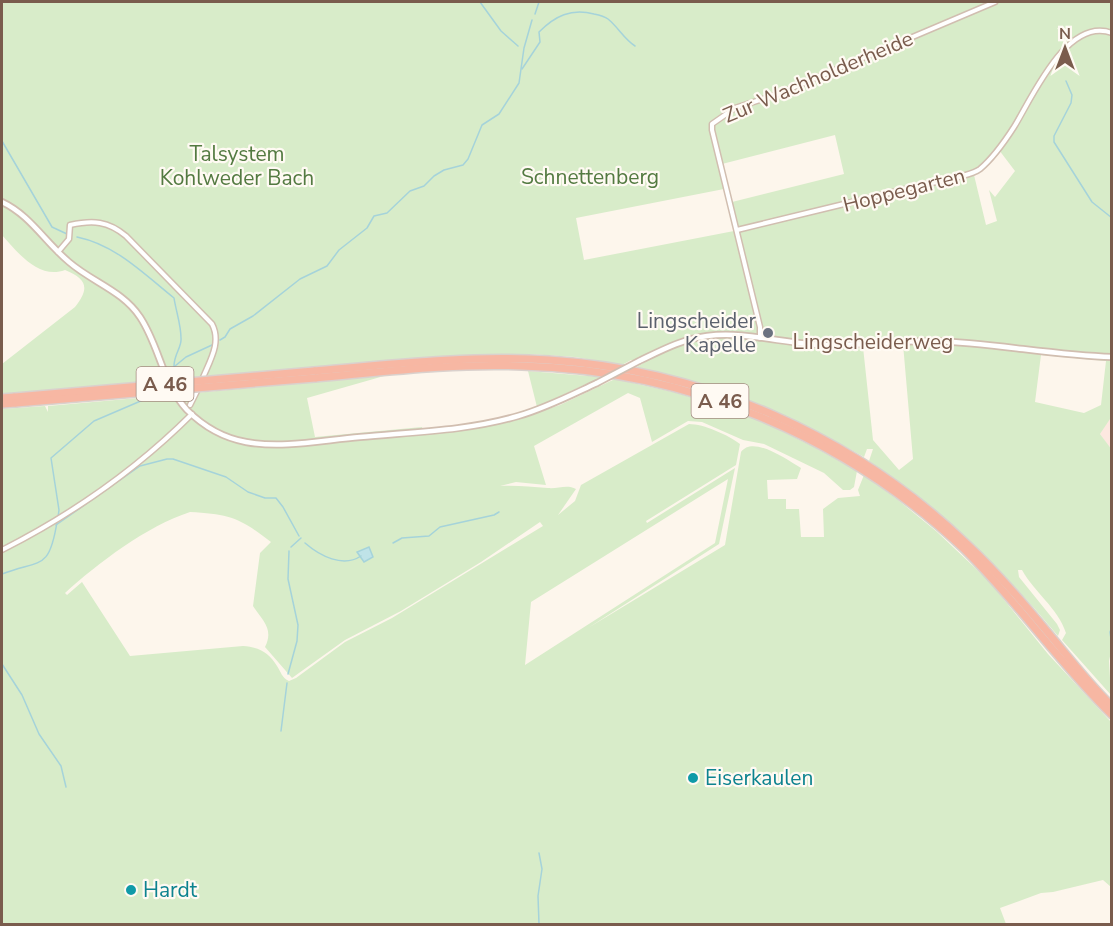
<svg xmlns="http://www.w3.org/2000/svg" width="1113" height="926" font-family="'Nunito Sans',sans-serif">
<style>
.commercial{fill:#fde8e0}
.green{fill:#d8ecc9;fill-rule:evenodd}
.water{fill:#bfe3e8;stroke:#a5d3da;stroke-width:1.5}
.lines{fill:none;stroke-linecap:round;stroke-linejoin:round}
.stream{stroke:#a5d3da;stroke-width:1.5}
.minor-casing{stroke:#d1beb0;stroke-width:7}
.tertiary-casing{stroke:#d1beb0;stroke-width:8}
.motorway-casing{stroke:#dad1cd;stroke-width:10}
.minor{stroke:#fff;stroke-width:4}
.tertiary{stroke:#fff;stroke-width:4.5}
.motorway{stroke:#f7b7a3;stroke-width:7}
.tertiary-bridge-casing{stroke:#d1beb0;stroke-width:8;stroke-linecap:butt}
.motorway-bridge-casing{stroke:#dad1cd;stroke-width:10;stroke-linecap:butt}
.tertiary-bridge{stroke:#fff;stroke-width:4.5}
.motorway-bridge{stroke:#f7b7a3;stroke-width:7}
.worship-dot{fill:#6b7280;stroke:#fffaf3;stroke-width:2}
.culture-dot{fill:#0f9aa8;stroke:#fffaf3;stroke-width:2}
.labels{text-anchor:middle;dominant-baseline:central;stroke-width:4.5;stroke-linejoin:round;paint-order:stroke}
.shield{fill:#fffaf3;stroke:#a28b7f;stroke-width:1.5}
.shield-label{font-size:20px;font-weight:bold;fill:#7a5c4d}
.street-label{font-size:21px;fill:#7a5c4d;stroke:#fffaf3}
.park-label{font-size:21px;fill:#537a41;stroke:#fffaf3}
.worship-label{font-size:21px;fill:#5b616d;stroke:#fffaf3;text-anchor:end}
.culture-label{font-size:21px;fill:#0d838f;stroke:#fffaf3;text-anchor:start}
</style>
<rect width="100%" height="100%" fill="#fdf6ec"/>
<path class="commercial" d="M1111,416V450L1100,434Z"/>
<g class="green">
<path d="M2,2H1111L1112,416L1100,434L1112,450V647L1109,661L1111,695L1062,640L1066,633C1058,608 1034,592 1022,570H1018L1019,577L1057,624L1060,630L1058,636C1003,570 941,509 869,461L873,449H867L864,457C792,416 717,384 635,368L645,362L631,360L622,365L575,357L529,354L418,358L149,384L2,394V364L75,307C90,288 87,279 65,270C39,280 17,252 2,235ZM835,135L844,174L732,202L722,164ZM999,150L1015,171L995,197L989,190L997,221L986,225L974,175L984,168ZM724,189L734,231L584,260L576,218ZM903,344L913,459L899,470L873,440L863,347ZM1041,355L1106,361L1101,405L1084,413L1035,402Z"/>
<path d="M528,371L601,377L537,407Z"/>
<path d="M384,376L307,398L315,437L422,427L423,434L478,427L519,419L560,405L615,379L673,392L724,407L769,425L812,446L857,471L854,487L850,490H843L824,473L764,444L743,440L702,422L688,421L652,442L640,398L628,393L534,446L546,485L516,482L500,486C516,485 531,487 548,488C558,489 567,484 576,489L558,515L575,501L581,485L689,424C704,424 728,435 740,444L736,465L646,521L647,523L735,468L719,544L588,628L725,545L741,452C753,435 787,460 801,468L797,479L767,480L768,499H786V509H799L801,537H824L823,509L838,498L860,496L858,490L864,475L898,500L936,531L989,581L1048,654L1111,722V887L1103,880L1053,892L1041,893L1000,908L1006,924H2V409L45,406L48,412V406ZM728,479L715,543L525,665L531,602ZM190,512C230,514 240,518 271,542L260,553L253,606C263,621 274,629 265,647L292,678L345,640L401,611L481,562L540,522L543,526L392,618L345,642L296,678L289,681C282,678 281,672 277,666C269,652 258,647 243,646L130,656L82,582L67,595L65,593C98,563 147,526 190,512Z"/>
</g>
<path class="water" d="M369,547L373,557L364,562L357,552Z"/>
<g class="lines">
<g class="stream">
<path d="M480,2L501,31L518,46"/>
<path d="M535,14L539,2"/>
<path d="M522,69L540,42L539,32C555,16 571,8 594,14C599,15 604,16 608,19C618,27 624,39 635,46"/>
<path d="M1066,81L1072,95L1071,103L1054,136V142L1092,202L1112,218"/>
<path d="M2,141L52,227L67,234"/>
<path d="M77,237C116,245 144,274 174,298C176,311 181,325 181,338C182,347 174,354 174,366"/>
<path d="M220,340L225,337L230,329L253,316L300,279L327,266L339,250L367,228L374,216L387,213L410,191L424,186L434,176L444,170L463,165L468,159L482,125L499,114L519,83L524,48L532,20"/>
<path d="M169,371L186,357L212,345"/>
<path d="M155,381L160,376"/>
<path d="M58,517L59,510L51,458L94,421L143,400L146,395"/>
<path d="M56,525L140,466L167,459H173L226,477L248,492L265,498H276L283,507L299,536"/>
<path d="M305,543C320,556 343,568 361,556"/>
<path d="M393,543L402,538L429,536L440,527L494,515L499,512"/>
<path d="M291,547L301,538"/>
<path d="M2,574C40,559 49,572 57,522"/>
<path d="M1112,627L1110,632L1112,646"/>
<path d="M2,664L22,695L39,734L61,766L66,787"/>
<path d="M288,674L297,641L298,625L288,579L289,551"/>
<path d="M281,731L287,683"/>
<path d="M539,853L542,869L538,896L539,924"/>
</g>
<defs>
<g id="minor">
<path d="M737,230C796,216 855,201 914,187C928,183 970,177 980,169C993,158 1005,141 1014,127C1032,98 1067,16 1112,33"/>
<path d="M58,252L69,239L70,225C93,220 108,221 126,236L212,324C222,343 209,362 202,380"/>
<path d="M760,338V327L712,130V124L735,108L778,94L995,2"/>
<path d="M190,405L199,387"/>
<path d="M2,550C71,515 137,469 192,414"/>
</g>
<g id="tertiary">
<path d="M2,202C30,215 45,242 69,262C92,282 123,291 140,317C160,347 162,383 187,410C203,426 224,438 246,442C283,449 323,440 360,437C412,432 467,431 518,416C546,408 571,395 597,383"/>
<path d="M639,361C660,351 682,339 707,336C746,331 785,344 825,345C861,346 898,340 934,341C994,343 1052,355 1112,357"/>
</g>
<g id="motorway">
<path d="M314,371C392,364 471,355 549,360C705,370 854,436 967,544C995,570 1021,600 1045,629C1067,655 1087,682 1112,706"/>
<path d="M315,378C383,372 453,363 522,366C686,370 845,436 964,549C1017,601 1059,663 1112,715"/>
<path d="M2,398L15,397"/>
<path d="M2,404L16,403"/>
</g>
</defs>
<use href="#minor" class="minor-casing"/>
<use href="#tertiary" class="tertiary-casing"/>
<use href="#motorway" class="motorway-casing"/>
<use href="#minor" class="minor"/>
<use href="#tertiary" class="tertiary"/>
<use href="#motorway" class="motorway"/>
<defs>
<path id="tertiary-bridge" d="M597,383L639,361"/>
<g id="motorway-bridge">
<path d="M15,397L314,371"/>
<path d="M16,403L315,378"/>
</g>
</defs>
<use href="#tertiary-bridge" class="tertiary-bridge-casing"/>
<use href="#motorway-bridge" class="motorway-bridge-casing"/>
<use href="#tertiary-bridge" class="tertiary-bridge"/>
<use href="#motorway-bridge" class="motorway-bridge"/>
</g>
<circle class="worship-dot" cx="768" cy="333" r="6"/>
<g class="culture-dot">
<circle cx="693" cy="778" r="6"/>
<circle cx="131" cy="890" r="6"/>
</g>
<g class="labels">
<g class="shield">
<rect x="136.5" y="367" width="57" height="34" rx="4.5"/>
<rect x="691.5" y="384" width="57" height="34" rx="4.5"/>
</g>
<g class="shield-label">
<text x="165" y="384">A 46</text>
<text x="720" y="401">A 46</text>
</g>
<g class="street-label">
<text transform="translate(818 77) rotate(-23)">Zur Wachholderheide</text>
<text transform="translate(904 190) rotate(-14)">Hoppegarten</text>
<text x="873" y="342">Lingscheiderweg</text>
</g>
<g class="park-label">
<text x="237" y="154">Talsystem<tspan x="237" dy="24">Kohlweder Bach</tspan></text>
<text x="590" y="177">Schnettenberg</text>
</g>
<g class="worship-label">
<text x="756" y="321">Lingscheider<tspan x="756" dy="24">Kapelle</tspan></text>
</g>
<g class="culture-label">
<text x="705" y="778">Eiserkaulen</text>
<text x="143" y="890">Hardt</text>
</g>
</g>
<rect width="1113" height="926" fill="none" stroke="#7a5c4d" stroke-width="6"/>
<g transform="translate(1065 48)" stroke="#fffaf3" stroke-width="4.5" paint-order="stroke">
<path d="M0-4.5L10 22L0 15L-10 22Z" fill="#7a5c4d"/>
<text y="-9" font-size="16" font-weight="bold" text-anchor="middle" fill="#7a5c4d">N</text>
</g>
</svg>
